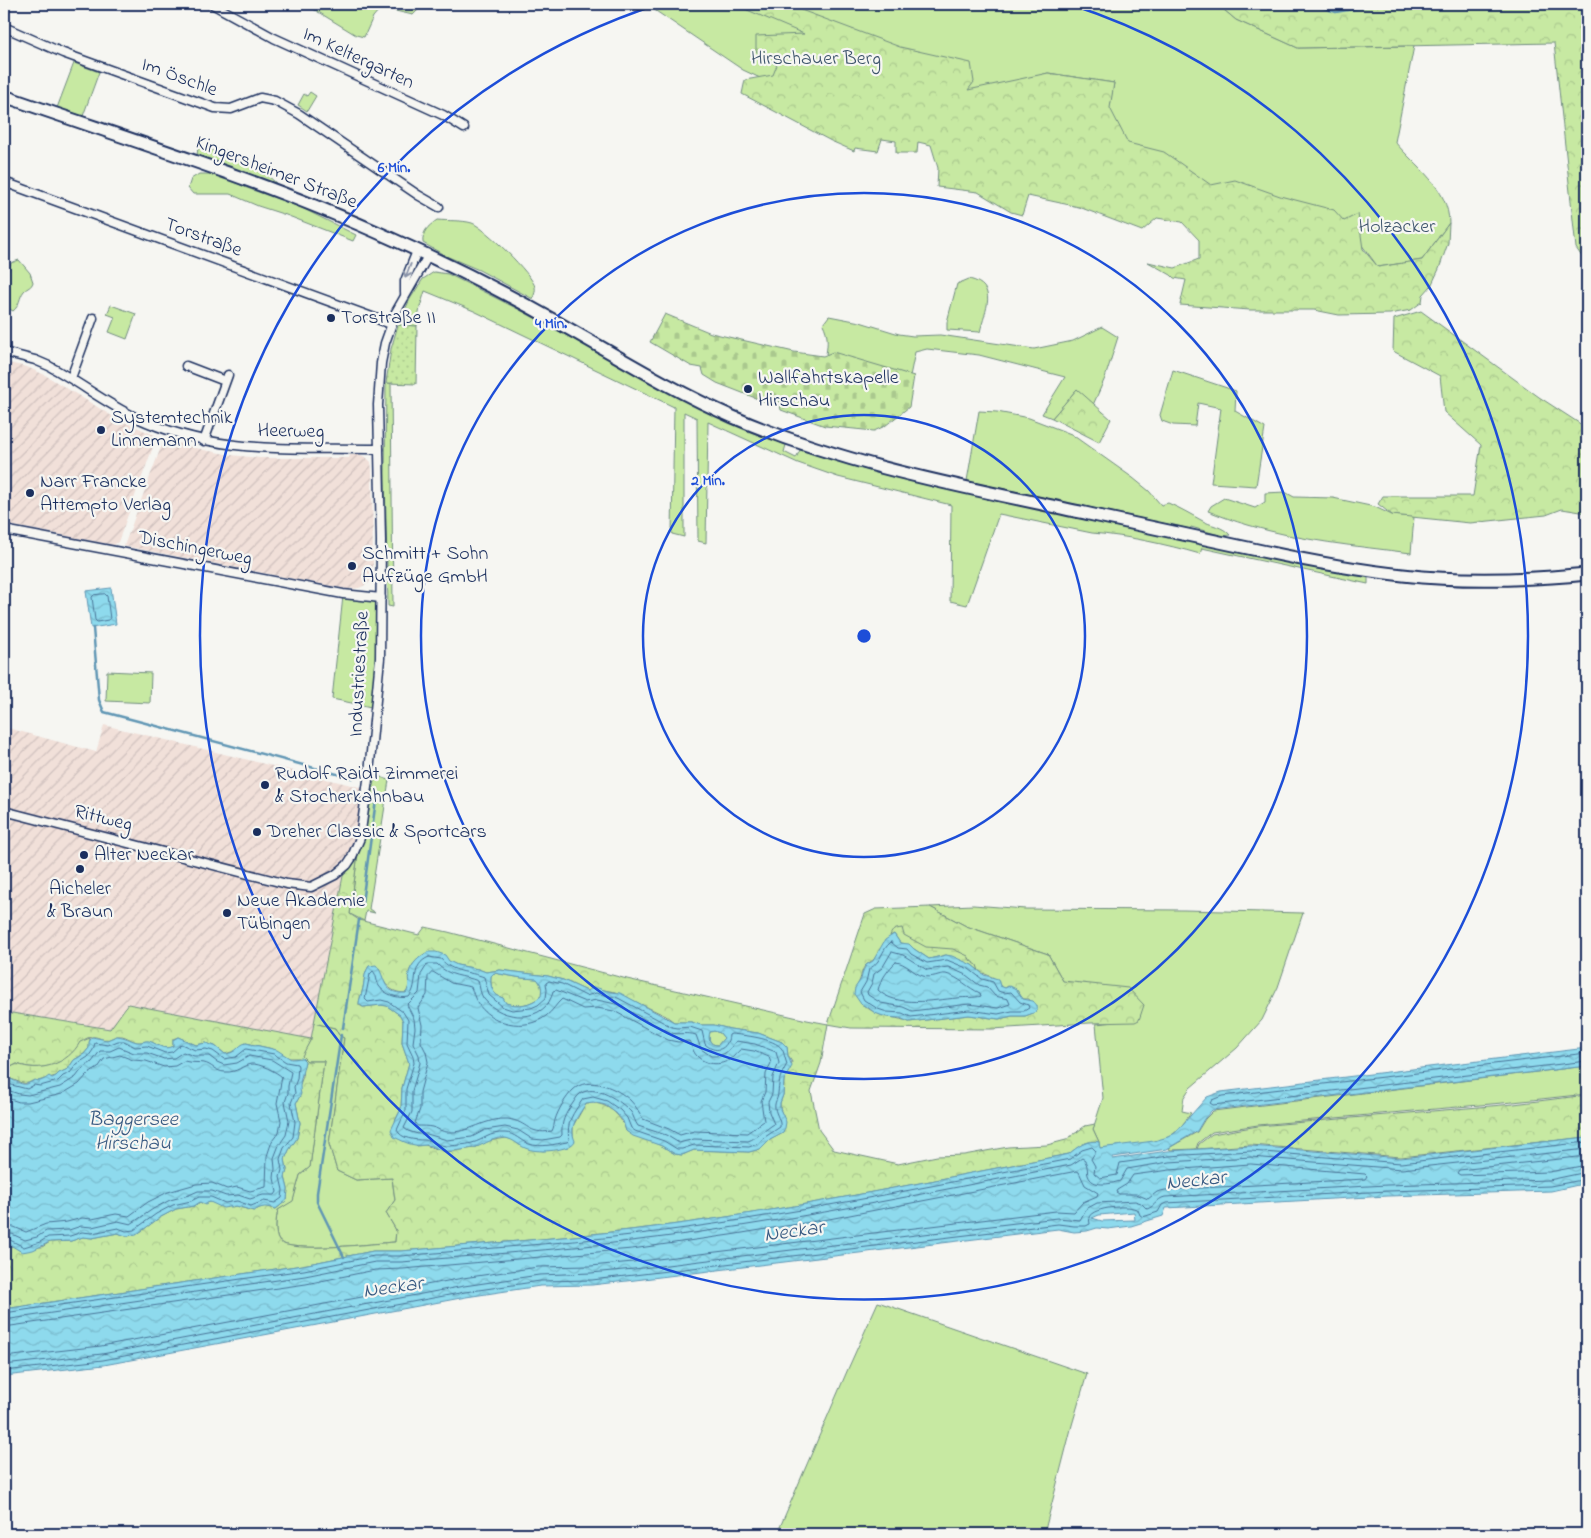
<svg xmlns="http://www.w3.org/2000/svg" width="1591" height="1538" font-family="'Indie Flower',sans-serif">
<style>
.industrial{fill:url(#industrial-furrows)}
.green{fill:#c7e9a2;stroke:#718c80;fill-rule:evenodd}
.forest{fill:url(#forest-crowns);stroke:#718c80;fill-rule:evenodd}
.wetland{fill:url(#wetland-marsh);stroke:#718c80}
.cemetery{fill:url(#cemetery-stones);stroke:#718c80}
.garden{fill:url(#garden-dots);stroke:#718c80}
.water{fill:url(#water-waves);stroke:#6096b4;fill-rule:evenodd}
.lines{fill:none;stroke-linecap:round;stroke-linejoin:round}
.shore{stroke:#497397;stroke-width:1}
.stream{stroke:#6096b4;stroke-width:2.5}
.minor-casing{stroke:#1b2f5e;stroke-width:11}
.secondary-casing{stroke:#1b2f5e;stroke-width:15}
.minor{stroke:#f6f6f2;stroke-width:8}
.secondary{stroke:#f6f6f2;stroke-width:11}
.oneway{stroke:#8892a8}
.ring{fill:none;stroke:#1d4ed8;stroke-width:2.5}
.poi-dot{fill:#1b2f5e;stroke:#f6f6f2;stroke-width:2}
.labels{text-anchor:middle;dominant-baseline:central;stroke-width:4.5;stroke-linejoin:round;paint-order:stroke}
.street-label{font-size:20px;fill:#1b2f5e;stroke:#f6f6f2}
.park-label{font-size:20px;fill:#3d546c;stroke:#f6f6f2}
.poi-label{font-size:20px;fill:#1b2f5e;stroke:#f6f6f2;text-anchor:start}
.water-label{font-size:21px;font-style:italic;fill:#385a82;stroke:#f6f6f2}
.centre{fill:#1d4ed8;stroke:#f6f6f2;stroke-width:2.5}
.ring-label{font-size:15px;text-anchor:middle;font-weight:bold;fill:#1d4ed8;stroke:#f6f6f2;stroke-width:4.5;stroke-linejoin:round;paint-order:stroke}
</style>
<defs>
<pattern id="industrial-furrows" width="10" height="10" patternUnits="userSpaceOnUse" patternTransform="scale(1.25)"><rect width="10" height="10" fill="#f1e0d9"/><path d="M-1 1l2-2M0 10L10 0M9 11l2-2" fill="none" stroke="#cec0bd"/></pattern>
<pattern id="forest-crowns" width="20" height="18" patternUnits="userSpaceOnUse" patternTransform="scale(1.25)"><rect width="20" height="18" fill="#c7e9a2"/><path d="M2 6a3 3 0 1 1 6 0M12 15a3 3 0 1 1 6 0" fill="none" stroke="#aac88e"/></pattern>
<pattern id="wetland-marsh" width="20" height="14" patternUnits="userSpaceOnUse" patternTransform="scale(1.25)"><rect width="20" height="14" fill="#c7e9a2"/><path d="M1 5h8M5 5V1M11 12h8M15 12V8" fill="none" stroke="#aac88e"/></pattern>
<pattern id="cemetery-stones" width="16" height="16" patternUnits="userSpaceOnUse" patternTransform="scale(1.25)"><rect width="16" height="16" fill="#c7e9a2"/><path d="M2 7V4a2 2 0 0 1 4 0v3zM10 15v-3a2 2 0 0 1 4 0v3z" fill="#aac88e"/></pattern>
<pattern id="garden-dots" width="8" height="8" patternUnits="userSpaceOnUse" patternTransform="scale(1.25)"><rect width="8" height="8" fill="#c7e9a2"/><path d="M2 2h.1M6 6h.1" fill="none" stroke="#aac88e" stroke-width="1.8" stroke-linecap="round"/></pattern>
<pattern id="water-waves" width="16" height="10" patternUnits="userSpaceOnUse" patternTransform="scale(1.25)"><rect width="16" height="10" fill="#8edaed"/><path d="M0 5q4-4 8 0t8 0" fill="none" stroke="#7abbce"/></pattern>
</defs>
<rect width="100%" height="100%" fill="#f6f6f2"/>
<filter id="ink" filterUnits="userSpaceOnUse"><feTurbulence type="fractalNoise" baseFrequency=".02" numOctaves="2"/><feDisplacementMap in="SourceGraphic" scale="10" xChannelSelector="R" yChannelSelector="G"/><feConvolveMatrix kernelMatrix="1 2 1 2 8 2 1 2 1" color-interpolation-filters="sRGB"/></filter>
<g filter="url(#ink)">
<g class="industrial">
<path d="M4,362L27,367L45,375L112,416L154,435L156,439L118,542L114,545L4,524Z"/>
<path d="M164,439L204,450L231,455L260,458H349L350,455H361L367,458L371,462L372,470L373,570L369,583L359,588L347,589L124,546Z"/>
<path d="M104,725L368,789L359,838L345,865L311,1039L128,1004L111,1029L12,1013L4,1025V727L96,752Z"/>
</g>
<g class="green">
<path d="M305,4H422L423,5L413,15L391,10H379L373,17L364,37L356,35Z"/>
<path d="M629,4H1217L1236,20L1298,48L1414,46L1395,142C1416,167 1449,188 1449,223L1422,260L1378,267L1344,221L1289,213L805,99L743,70L650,7ZM1048,73L1114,83L1111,98L1037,76Z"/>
<path d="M74,63L99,72L83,116L57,108Z"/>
<path d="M310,92L316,96L307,111L298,105L304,94L307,96Z"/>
<path d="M198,148L216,151L221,148C229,151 233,159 241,162C245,163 249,161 253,163C256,164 277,184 280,187L205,161L197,155Z"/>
<path d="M199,174H211L233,181L247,188L300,207L356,235L353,241L286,215L258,206L230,194H193L188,188L191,179Z"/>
<path d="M437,220C448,221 462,220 472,223C484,227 533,275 535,287C536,290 534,295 533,299L479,270L446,256L423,243C422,232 427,227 437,220Z"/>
<path d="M19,260L30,273L33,282C31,288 28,287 24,291C19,297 20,306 13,311L6,307L7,297L4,289L8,287V273L11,263Z"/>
<path d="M434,272L448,274L518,309L719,417L786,445L784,452L796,458L800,450L877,473L1368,576V584L1202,548L1200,554C1165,544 1128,536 1092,533L999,514L967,605L950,601L951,505L838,477L798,463L708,422L706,543L698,541L697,418L684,412V537L672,534L674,407L474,311L425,291L420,307L417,326L398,325L410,299L423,279Z"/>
<path d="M969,279C999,286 985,310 980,332L947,330V322L957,284Z"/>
<path d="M111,305L136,314L127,339L109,332L115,317L107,314Z"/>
<path d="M829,316L860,322L899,334L913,336L940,335L1034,349L1073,341L1102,327L1118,337L1105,378L1093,405L1077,389L1052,418L1042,414L1065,377L979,355L927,349L915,352L909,381L849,363L826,354C828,343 828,334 823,324Z"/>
<path d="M1173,370L1236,391L1235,411L1265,428L1256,486L1211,483L1221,408L1198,403L1195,426L1173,425L1162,421L1160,415Z"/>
<path d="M386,383H391L393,607L388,606L385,475Z"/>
<path d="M979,411L997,412L1029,418L1071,434L1133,478L1149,491L1161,505L1168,503C1180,508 1190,514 1201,520C1211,526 1223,526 1230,535L1223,536L1191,527L1190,529L967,481Z"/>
<path d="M1285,492L1294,497L1333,498L1375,507L1392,515L1414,517L1411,553C1356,546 1301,541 1248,525C1234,521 1221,516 1208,511L1211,506L1224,498L1255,508L1265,502V493Z"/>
<path d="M343,596L380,603L376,708L332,699Z"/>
<path d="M107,671L151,673L150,703L106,701Z"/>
<path d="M375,775L389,780L369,909L375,913L366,911L364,921L350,914L358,853L364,840Z"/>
<path d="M973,905L1025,909L1184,910L1303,913L1278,987L1262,1020L1237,1048L1190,1088L1184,1097L1182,1111L1191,1113C1186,1120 1180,1129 1173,1134C1157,1146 1120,1146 1099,1148V1142L1093,1129L1103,1098L1096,1024L1115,1022L1063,981L1048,954L966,926L930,907Z"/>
<path d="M314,1023L335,1028L339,1035L344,1038L329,1144L337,1171L356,1180L392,1178L395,1200L386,1213L396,1230L395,1242C377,1243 289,1254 279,1241C274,1234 276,1218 278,1210L293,1200L300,1175L310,1167L324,1061H306L301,1056L311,1039Z"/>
<path d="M1587,1066V1094L1513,1102L1258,1125L1212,1132L1198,1143L1196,1149L1170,1150L1169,1148L1197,1132L1205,1119L1213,1111Z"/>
<path d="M878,1302L1087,1374L1072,1425L1044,1534H777L848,1369Z"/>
</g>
<g class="forest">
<path d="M733,4H785L900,47L971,63L974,82L968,90L1048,73L1114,83L1110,108L1128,143L1164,152L1211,185L1235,180L1280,196L1334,210L1344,221L1358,214L1363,249L1378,267L1422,260L1449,223L1448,243L1439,269L1431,286L1423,295L1422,302L1411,310L1390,314L1339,315L1314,310H1250L1180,305L1186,280L1174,278L1171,275L1148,262L1175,268L1199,259V240L1182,222L1157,218L1142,231L1079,207L1028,196L1022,215L1011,212L978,192L937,187L938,168L931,145L918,142L917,153H896V141L882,139L878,151L855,148L854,151L831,141L742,94L745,80L773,75L777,65L756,51V36L804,34Z"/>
<path d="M1217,4H1587V264L1576,248L1554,43L1298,48L1236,20Z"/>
<path d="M1421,311L1539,397L1582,425L1587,426V513L1562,509L1546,515L1470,523L1392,515L1378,504L1383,496H1473L1481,445L1444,412L1440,376L1393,351L1394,319Z"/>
<path d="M1077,389L1111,419L1099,442L1052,418Z"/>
<path d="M358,853L350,914L359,920L419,935L425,927L448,932L627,979L807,1020L828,1024L865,914L876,909L930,907L966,926L1048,954L1063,981L1128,988L1144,1005L1139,1020L1135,1022L1090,1023L992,1029L851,1028L828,1024L821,1063L811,1091L819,1130L834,1150L898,1164L937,1156L964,1155L1008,1147L1047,1145L1066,1140L1085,1126L1095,1124L1093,1129L1099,1142C1088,1139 1077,1147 1069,1154C923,1182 778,1213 630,1230C554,1239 477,1244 401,1251H373L303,1265L4,1309V1246L42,1247L50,1242L71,1241L83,1237L92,1238L118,1233L126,1236L136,1235L159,1218L176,1209L194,1206L200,1202L203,1204L210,1202L232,1207L236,1206L253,1211L264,1206L276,1209L287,1200L288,1189L285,1177L287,1170L285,1159L289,1150L297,1138L300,1123L296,1103L300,1096L299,1087L303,1076L302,1071L305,1062L299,1058H288L273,1049L246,1043L240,1047L238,1050L225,1054L215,1046L206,1043L196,1045L178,1037L173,1039V1046C165,1051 159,1045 151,1042C146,1040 141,1043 136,1042C130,1040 125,1035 118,1036C114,1036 111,1039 107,1040C102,1040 97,1036 92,1037C84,1038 81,1042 77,1048C63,1066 39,1072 17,1064L7,1069L4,1068V1025L12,1013L110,1029L128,1004L311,1039L302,1056L307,1061H324L310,1167L300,1175L293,1201L278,1210C276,1218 274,1234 279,1241C289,1254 377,1243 395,1242L396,1230L386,1213L395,1200L392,1178L356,1180L337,1171L329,1144L344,1038L339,1035L335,1028L314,1023L343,876L353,865ZM428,952L457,965L478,969L486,972L500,970L548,976L563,980L587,991L593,988L615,992L666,1016L674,1022H691L701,1025H714L730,1029L758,1033L782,1042L787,1047L788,1056L792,1062L784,1080L783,1095L780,1103V1109L783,1116V1133L768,1141L760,1149L749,1152L694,1150L682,1155L675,1154L662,1146L626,1131C621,1114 606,1101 586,1103L573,1126V1137L568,1147L543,1151L519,1145L513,1140L506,1138L488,1141L475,1148L446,1152L425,1145L417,1146L395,1121L401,1109L402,1088L409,1063L402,1043L403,1021L400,1015L387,1006L381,1005L363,1007L359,1005C359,999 361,997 362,992C365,982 363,975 369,966L379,968C383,983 389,993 406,993C411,985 407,981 409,973C411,964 420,956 428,952ZM877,955L979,971C988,977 996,975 1000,986L1005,988L1008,986L1016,989L1023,999H1029L1036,1012L1025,1016H1012L999,1019L969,1015L909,1022C898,1017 886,1018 876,1013C871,1011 867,1007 861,1004L855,988C862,981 860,972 865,966C870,961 873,962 877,955Z"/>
<path d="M494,973L522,978L537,979C542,984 542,989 541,996C531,1005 518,1007 505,1003L503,998C492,995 490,986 491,976Z"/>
<path d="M714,1031L720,1033L724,1038L718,1045C709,1045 708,1039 710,1032Z"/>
<path d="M1587,1095V1137L1401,1157L1251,1145L1197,1149L1199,1144L1212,1134L1258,1126L1514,1104Z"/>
</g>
<g class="wetland">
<path d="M902,928L904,935L926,947L953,949L968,956L971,961L977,965L979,971L972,965L946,955L929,959L914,949L911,946L900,943L894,934L890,936C892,929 896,929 902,928Z"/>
<path d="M90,1038L89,1048L84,1054L74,1060L68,1069L59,1073L56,1076L38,1081H32C22,1088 14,1077 4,1078V1068L7,1069L17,1064C40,1073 68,1064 80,1042Z"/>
</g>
<path class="cemetery" d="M665,314L711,333L794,352L823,356L833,352L914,376L909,407L885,426L874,431L825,426L781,410L779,401H763L717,383L704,375L702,368L691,366L650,342Z"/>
<path class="garden" d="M398,325L417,326L416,384L386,383L391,349Z"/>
<g class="water">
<path d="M111,588L116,624L91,628L86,591Z"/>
<path d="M894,934L900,943L909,944L914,949L929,959L946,955L952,956L972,965L984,975L998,979L1000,986L1005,988L1010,986L1016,989L1023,999L1033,1001C1037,1005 1039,1007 1036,1012L1025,1016H1012L999,1019L969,1015L909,1022L900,1018L886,1017L875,1013L869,1008L861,1004L854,994L855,988L861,979L863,971L866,965L873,961L885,940Z"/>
<path d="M428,952H436L445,955L449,961L457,965L478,969L486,972L500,970L548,976L563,980L587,991L594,987L611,992L620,993L674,1022H691L701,1025H714L730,1029L758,1033L782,1042L787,1047L788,1056L792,1066L784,1080L783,1095L780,1103V1109L786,1122L785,1128L783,1133L768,1141L760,1149L749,1152L694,1150L682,1155L675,1154L662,1146L633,1136L626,1131L623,1121L616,1113L605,1105L593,1102L586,1103C579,1116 568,1125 575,1141C570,1151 539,1153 528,1149C520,1147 514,1139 505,1138C493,1137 486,1144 476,1147C470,1149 450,1152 445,1151C439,1150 433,1146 427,1145C423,1145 419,1146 415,1145C407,1144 401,1140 394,1137L391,1130L401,1109L402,1088L409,1063L402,1043L403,1021L400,1015L387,1006L381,1005L363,1007L359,1004C359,999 361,997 362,992C365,982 363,975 369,966L376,965C387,977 380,994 406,993C411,985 407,981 409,973C411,964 420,956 428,952ZM494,973L522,978L537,979C542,984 542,989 541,996C531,1005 518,1007 506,1003L503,998C492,995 490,986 491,976ZM714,1031L720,1033L724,1038L718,1045C709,1045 708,1039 710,1032Z"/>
<path d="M117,1036C126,1037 129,1040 137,1042C142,1043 145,1040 149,1041C158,1044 163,1051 173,1046V1040L178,1037L196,1045L206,1043L215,1046L225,1054C238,1053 237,1045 246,1043L277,1050L291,1059L302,1058L305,1061C303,1072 298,1084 301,1094L296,1103L300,1123L297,1138L289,1150L285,1159L287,1170L285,1177L288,1189L287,1200L276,1209C268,1206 261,1206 254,1211L236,1206L223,1208L210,1202L207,1203L206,1205L200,1202L194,1206L176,1209L159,1218L136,1235L126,1236L118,1233L92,1238L83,1237L71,1241L50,1242L33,1250L22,1252L12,1246H4V1078C11,1077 20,1086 27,1084C30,1083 32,1081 35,1080C40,1082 44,1080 49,1076L52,1078L56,1076L59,1073L68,1069L74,1060L84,1054L89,1048V1042L92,1037L107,1040Z"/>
<path d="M1587,1048V1066L1212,1110L1204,1119L1197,1131L1167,1149L1113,1157V1159L1168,1151L1251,1146L1401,1158L1587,1137V1183L1551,1191L1388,1196L1166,1208L1163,1216L1131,1226L1108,1229L1097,1228L1087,1231L1074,1232L1058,1229L635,1280L592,1285L540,1286L466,1297L104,1365L4,1376V1309L303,1265L373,1251H401C477,1244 554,1239 630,1230C777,1213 923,1182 1069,1154C1077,1147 1088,1139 1099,1142L1100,1148L1154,1141L1168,1137L1175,1133L1207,1097L1221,1092ZM1134,1212L1135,1220L1102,1221L1092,1218L1099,1215Z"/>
</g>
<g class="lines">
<g class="shore">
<path d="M105,594L107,596L110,619L108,620L97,622L95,620L92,597L94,595Z"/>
<path d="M891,942L898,948L907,949L911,954L927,963L947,960L969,969L982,979L993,982L998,991L1004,993L1011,992L1020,1002L1028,1005L1029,1008L1024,1011H1012L998,1014L969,1010L911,1017L902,1013L887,1012L878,1009L864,1000L860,992L866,982L869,969C883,961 880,951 891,942Z"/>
<path d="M892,952L903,955L927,970L948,967L966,975L979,985L987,987L995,996L1008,999L1010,1004L998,1008L969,1004L912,1011L903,1007L881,1003L868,995L867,992L872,983L874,974L882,968Z"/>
<path d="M429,957L441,959C452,973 469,971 484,977L489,995L503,1007L512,1010L531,1008L538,1005L546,998L547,990L546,983L549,981L562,984L586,996L596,993L618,998L672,1027L678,1028L690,1027L702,1031L705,1044C715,1054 728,1050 729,1035L731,1034C742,1035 775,1038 782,1049C784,1052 785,1059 787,1064C779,1079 780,1076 778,1093C778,1099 774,1102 775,1108C776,1115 781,1120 780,1127L765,1137L757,1144L749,1147L694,1145L682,1149H677L664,1141L635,1131L631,1128L627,1118L620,1110L607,1101L593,1097L583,1099C573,1114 566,1121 569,1140L567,1142C555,1144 541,1148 529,1144C520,1141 515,1133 505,1133C489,1132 484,1140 472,1143C465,1145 457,1145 450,1146C440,1147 433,1140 424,1140C415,1140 401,1139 397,1130L406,1110V1089L414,1063L413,1056L407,1043L408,1020L403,1012L389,1002L381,1000L368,1002L365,999L370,974L373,971C377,975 376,981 379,986C385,995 399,999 409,997C420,984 409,965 429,957Z"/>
<path d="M896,962C906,963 913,973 923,976C932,979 939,973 946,974C959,977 968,988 980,993L981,996C975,998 965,997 957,998C934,1000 896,1008 878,990C880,981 889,968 896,962Z"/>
<path d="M428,964H437C449,977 463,975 478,981C480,987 480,994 484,999C502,1022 547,1024 553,991L556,990L585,1002L597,1000L616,1004L671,1033C679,1035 687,1032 696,1035L701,1049L711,1056C725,1057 729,1050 736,1041L755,1044L776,1052L779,1063L773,1077L772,1094L768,1102L769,1112L774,1124C766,1129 757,1138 748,1141L694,1139L679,1143L666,1135L638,1126C635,1122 634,1117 631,1112C621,1101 595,1083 580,1094C577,1096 575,1100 573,1103C565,1114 561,1122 562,1135L560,1137L543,1140L532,1139L518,1130L505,1127L485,1130L472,1137L447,1140L427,1134H418L408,1131L404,1128L412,1112V1091L420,1063L419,1055L413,1043L415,1028L414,1019L407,1005L419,993L421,975Z"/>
<path d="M433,972L451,983L471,987C473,992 474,997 477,1002C490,1024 525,1032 546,1016C553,1011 556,1004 562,999L583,1009L597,1008L614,1011L668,1040L678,1042L689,1041C691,1044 692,1048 694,1052C701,1064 718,1067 729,1060C734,1057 737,1052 741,1049L754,1051L769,1057L771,1063L766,1074L765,1092L761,1101L764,1121L747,1133L694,1131L680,1135L669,1129L643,1119C639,1112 636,1106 630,1100C617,1088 588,1075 573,1090C566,1097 558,1110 555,1120C554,1124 554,1127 552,1131C527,1135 529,1122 508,1119C486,1117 469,1134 447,1132C442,1132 437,1128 432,1127C427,1126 422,1126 417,1126L415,1123L420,1109V1092L428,1062L426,1052L421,1042L422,1025L418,1008L427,995L428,977Z"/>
<path d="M1587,1053L1222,1096L1212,1100L1210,1103L1213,1105L1587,1061"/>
<path d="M4,1083L27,1089L34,1085L40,1086L58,1081L63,1076L70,1073L77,1064L88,1057L93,1050L95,1043L108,1045L118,1041H124L135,1047L147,1046L165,1053L172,1052L181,1044L195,1050L206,1049L213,1051L224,1059L236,1057L246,1049L274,1054L286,1062L297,1064L298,1066L297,1079L294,1087L295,1093L291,1103L295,1122L293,1137L284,1148L280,1159L282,1170L280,1177L283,1190L282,1198L275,1203L264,1201L251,1206L237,1201L225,1203L211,1197H199L191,1201L173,1205L156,1214L134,1230L126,1231L118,1228L92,1233L82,1232L70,1236L48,1237L40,1242L24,1247L10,1240L4,1241"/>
<path d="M4,1089L19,1094L28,1095L60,1087L76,1077L82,1069L92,1062L100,1051H110L119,1047L134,1053H147L164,1059L174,1058L183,1052L194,1056H209L217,1062L224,1065L237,1063L249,1056L272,1060L291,1072L288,1086V1093L285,1102L289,1121L286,1135L279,1145L274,1158L275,1169L274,1178L277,1192L275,1195H263L250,1199L238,1195L226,1196L212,1191H198L189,1195L170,1200L153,1209L131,1224L118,1221L92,1227L81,1226L69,1230L46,1231L37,1237L25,1240L12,1234L4,1235"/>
<path d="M4,1097L19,1102H28L62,1094L79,1084L87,1075L98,1068L104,1059L120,1055L133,1060L146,1061L164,1067L175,1066L184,1061C191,1063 197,1062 204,1063C211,1064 216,1072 225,1072C237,1073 243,1065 251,1064C259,1063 277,1072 282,1077L277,1103L281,1121L279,1132L272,1141L267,1156L266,1187L250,1191L237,1187L227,1189L212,1183L196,1184L168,1192L148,1202L129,1216L116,1214L92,1219L82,1218L67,1222L46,1224L26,1232L14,1227H4"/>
<path d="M1587,1156L1459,1170L1457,1173L1460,1175L1549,1172L1587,1165"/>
<path d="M1251,1164L1365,1174L1367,1176L1365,1179L1165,1190L1157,1192L1148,1199L1136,1194H1119L1116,1192L1117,1190L1127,1184L1133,1175L1170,1170Z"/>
<path d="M4,1313L304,1270L374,1256H401C478,1249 554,1244 631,1235C778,1218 924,1187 1070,1159L1082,1150L1092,1147L1096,1151L1091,1159L1095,1166L1094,1173L1100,1178L1117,1175L1120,1163L1169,1156L1251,1151L1401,1163L1587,1142"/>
<path d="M4,1320L305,1276L375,1262H402C478,1255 555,1250 631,1241C779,1224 925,1193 1071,1165L1082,1158L1085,1160C1085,1162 1087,1164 1087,1167C1088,1170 1087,1172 1088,1175C1092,1188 1110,1184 1120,1181L1127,1169L1169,1162L1251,1157L1402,1169L1587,1149"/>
<path d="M4,1327L306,1284L375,1270L403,1269L632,1249L730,1235L829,1219L1077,1171L1079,1172L1085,1185L1098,1193L1097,1196L1083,1202L1074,1212L1056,1211L633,1262L591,1266L538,1267L463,1278L101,1346L4,1357"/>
<path d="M4,1365L102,1354L464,1286L539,1275L591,1273L634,1269L1057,1218L1080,1220L1086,1209L1097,1203L1135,1201L1141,1203L1147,1209C1156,1206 1156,1199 1165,1197L1387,1185L1549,1180L1587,1172"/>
<path d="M4,1371L103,1360L465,1292L540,1281L592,1280L634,1275L1058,1224L1074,1226H1086L1090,1224L1089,1217C1093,1207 1130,1204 1138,1210L1140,1215L1143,1217L1158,1212L1162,1205L1166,1203L1388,1191L1550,1186L1587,1179"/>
</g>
<g class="stream">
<path d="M1313,4L1336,12L1380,4"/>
<path d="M1579,4L1587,9"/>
<path d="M93,628L99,700L104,712L352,778"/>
<path d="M362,903L376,800"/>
<path d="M343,1028L359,920"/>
<path d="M341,1035L317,1193V1202L344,1257"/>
</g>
<defs>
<g id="minor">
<path d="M212,4L274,38L443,115L464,128"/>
<path d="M4,27L63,53L215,108L231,109L260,98L275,101L299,114L418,195L439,207"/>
<path d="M4,182L391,324"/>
<path d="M405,293V281L417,251"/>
<path d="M4,352L35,360L49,366C79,382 105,403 135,417C219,456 290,447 379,449"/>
<path d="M186,366L225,381"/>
<path d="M71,378L93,318"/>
<path d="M204,441L228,375"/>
<path d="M4,530L343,594L381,598"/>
<path d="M4,811L287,884L311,887L335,875L347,865L351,859L360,838L369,773L380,658L381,541L378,405L381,363L385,343L396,312L428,256"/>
</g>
<path id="secondary" d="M4,96C133,141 265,181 390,238C446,263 502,291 555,321C614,354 671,390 733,417C846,466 969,488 1089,514C1147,526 1204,539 1262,551C1308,561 1355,570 1403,575C1464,582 1526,580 1587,574"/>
</defs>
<use href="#minor" class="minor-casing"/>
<use href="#secondary" class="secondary-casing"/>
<use href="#minor" class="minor"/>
<use href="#secondary" class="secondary"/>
</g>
<defs><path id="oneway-shaft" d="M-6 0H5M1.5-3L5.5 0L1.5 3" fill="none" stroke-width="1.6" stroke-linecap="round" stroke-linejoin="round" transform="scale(1.25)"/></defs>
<use class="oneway" href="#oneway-shaft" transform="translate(408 271) rotate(111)"/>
</g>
<g class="ring">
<circle cx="864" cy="636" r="221"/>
<circle cx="864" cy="636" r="443"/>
<path d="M1069 4A664 664 0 1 1 659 4"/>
</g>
<g class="poi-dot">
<circle cx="331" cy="318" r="5"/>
<circle cx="748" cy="389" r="5"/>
<circle cx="101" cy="430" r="5"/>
<circle cx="30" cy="493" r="5"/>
<circle cx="352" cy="566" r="5"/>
<circle cx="265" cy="785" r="5"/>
<circle cx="257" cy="832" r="5"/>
<circle cx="84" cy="855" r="5"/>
<circle cx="80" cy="869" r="5"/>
<circle cx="227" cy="913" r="5"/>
</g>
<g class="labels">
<g class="street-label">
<text transform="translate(358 59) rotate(25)">Im Keltergarten</text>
<text transform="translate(179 78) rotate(20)">Im Öschle</text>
<text transform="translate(276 173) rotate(21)">Kingersheimer Straße</text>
<text transform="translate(203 238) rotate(20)">Torstraße</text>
<text transform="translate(291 432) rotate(1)">Heerweg</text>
<text transform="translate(195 549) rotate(11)">Dischingerweg</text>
<text transform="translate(360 674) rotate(-87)">Industriestraße</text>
<text transform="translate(103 819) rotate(14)">Rittweg</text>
</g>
<g class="park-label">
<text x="816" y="59">Hirschauer Berg</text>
<text x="1397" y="227">Holzacker</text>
</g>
<g class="poi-label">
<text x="341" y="318">Torstraße II</text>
<text x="758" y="378">Wallfahrtskapelle<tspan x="758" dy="23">Hirschau</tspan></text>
<text x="111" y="418">Systemtechnik<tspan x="111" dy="23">Linnemann</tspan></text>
<text x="40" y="482">Narr Francke<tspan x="40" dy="23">Attempto Verlag</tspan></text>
<text x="362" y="554">Schmitt + Sohn<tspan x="362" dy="23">Aufzüge GmbH</tspan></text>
<text x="275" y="774">Rudolf Raidt Zimmerei<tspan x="275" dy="23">&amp; Stocherkahnbau</tspan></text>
<text x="267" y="832">Dreher Classic &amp; Sportcars</text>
<text x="94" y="855">Alter Neckar</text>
<text x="80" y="889" text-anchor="middle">Aicheler<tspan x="80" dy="23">&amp; Braun</tspan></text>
<text x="237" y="901">Neue Akademie<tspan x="237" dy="23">Tübingen</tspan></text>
</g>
<g class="water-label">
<text x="133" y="1120">Baggersee<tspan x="133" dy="24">Hirschau</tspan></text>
<text transform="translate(1196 1181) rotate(-6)">Neckar</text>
<text transform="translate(794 1232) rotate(-8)">Neckar</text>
<text transform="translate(393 1288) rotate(-8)">Neckar</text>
</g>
</g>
<circle cx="864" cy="636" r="8" class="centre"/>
<g class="ring-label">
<text x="394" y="172">6 Min.</text>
<text x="551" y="328">4 Min.</text>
<text x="708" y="485">2 Min.</text>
</g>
<rect width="1591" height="1538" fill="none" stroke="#f6f6f2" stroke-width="20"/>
<rect x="10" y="10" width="1571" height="1518" fill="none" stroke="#1b2f5e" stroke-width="2" filter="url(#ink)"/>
</svg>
